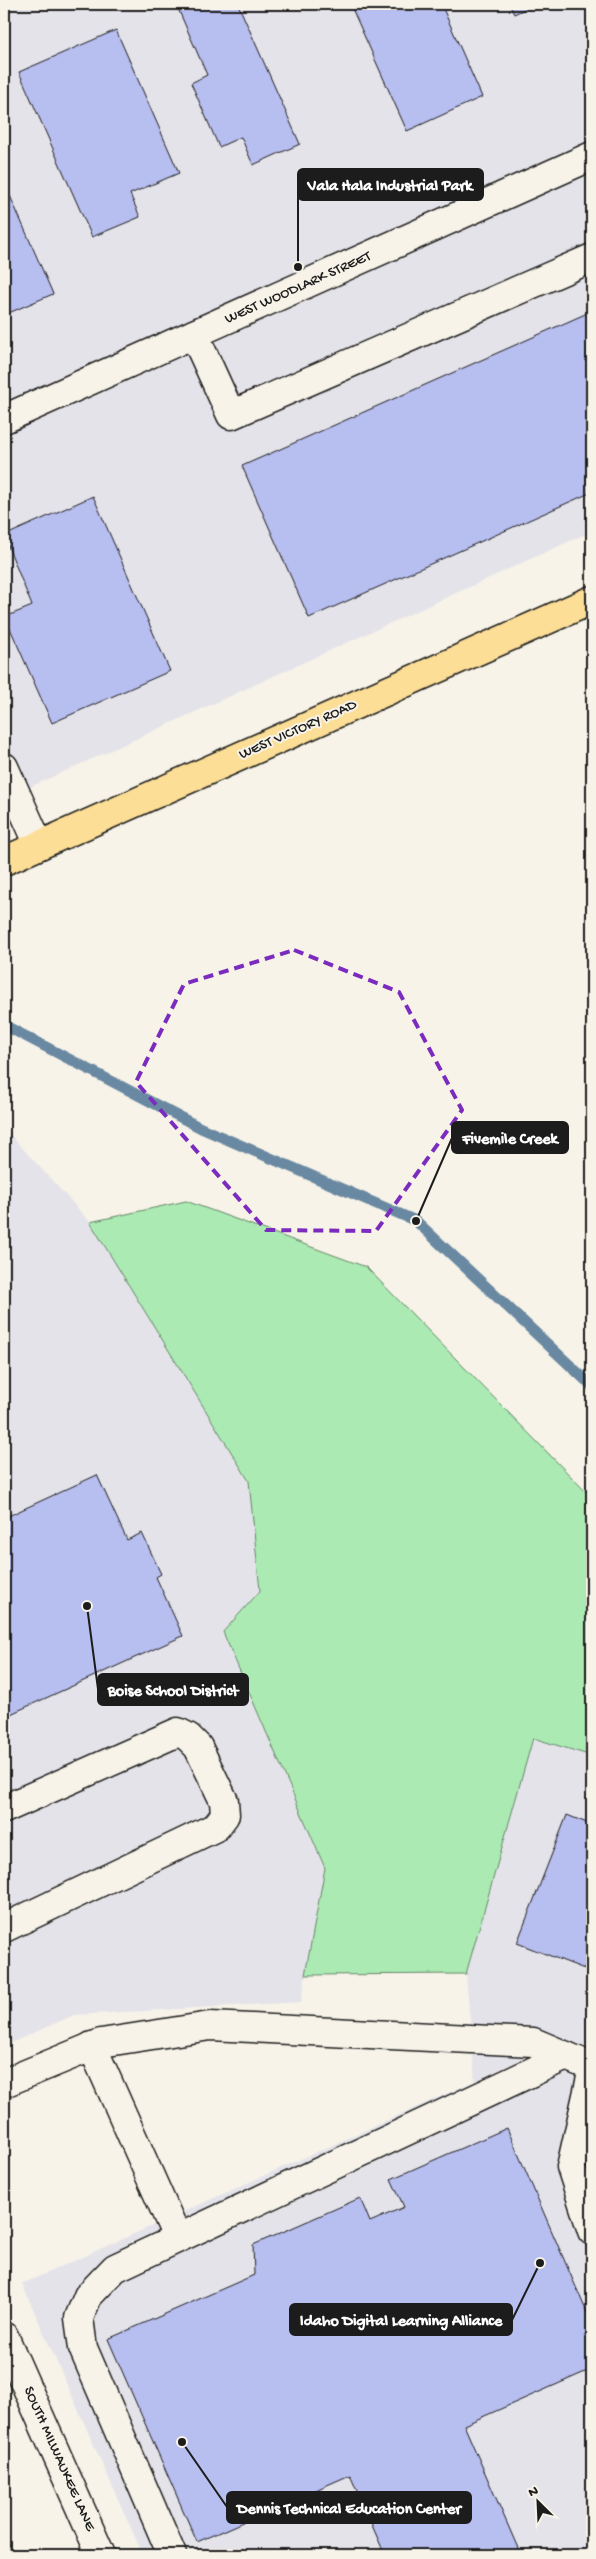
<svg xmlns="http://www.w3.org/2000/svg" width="596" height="2559" font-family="'Gochi Hand',sans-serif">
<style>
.built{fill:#e4e3ea}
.green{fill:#abebb3;stroke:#648468}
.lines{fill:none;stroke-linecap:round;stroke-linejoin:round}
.stream{stroke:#6988a1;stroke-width:11}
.building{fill:#b7bef0;stroke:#1c1c1c}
.minor-casing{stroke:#1c1c1c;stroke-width:31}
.major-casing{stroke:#1c1c1c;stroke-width:31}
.minor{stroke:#f7f3e8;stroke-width:28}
.major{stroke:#fcde96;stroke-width:28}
.marked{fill:none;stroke:#7b2cbf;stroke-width:4;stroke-dasharray:10 6;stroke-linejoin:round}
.labels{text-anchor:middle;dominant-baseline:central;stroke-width:4;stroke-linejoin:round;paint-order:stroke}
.street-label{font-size:15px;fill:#1c1c1c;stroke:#f7f3e8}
.leader{fill:none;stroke:#1c1c1c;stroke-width:2}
.callout-dot{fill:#1c1c1c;stroke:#f7f3e8;stroke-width:2}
.callout{fill:#1c1c1c;stroke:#1c1c1c;stroke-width:2}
.callout-label{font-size:16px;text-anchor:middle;font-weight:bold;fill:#fff}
</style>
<rect width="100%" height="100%" fill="#f7f3e8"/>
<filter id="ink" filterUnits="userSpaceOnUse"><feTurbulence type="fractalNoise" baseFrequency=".02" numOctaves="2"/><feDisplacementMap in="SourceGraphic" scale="10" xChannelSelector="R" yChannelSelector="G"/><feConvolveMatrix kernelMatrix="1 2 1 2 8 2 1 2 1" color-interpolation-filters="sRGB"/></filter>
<g filter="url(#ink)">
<g class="built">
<path d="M4,4H592V531L4,799Z"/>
<path d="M4,1128L90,1222L250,1481L260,1591L223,1632L325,1868L301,2002L74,2015L4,2046Z"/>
<path d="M533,1737L592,1756V2555H143L22,2284L475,2081L466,1974Z"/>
</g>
<path class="green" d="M186,1201L366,1267L592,1498V1756L533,1738L466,1974L305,1975L325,1868L223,1632L260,1591L249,1481L90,1222Z"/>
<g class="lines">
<path class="stream" d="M4,1025L201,1128L416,1221L592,1386"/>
</g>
<g class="building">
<path d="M176,4H238L300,144L253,165L241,137L219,147L191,83L207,75Z"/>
<path d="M350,4H441L482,97L407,131Z"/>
<path d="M509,4H536L514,14Z"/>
<path d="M116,30L179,173L130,194L140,217L92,237L19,72Z"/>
<path d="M4,182L53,294L4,315Z"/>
<path d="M592,311V492L309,618L242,466Z"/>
<path d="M93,496L170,671L52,723L5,617L32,606L4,536Z"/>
<path d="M97,1475L127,1540L142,1533L161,1574L156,1577L183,1636L4,1717V1518Z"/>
<path d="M567,1815L592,1825V1972L517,1943Z"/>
<path d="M507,2128L592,2324V2369L464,2425L521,2555H385L350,2475L197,2542L108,2339L254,2275L253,2245L360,2198L370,2222L404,2207L391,2179Z"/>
</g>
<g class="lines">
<defs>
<g id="minor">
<path d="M194,334L231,415L592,258"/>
<path d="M4,419L592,156"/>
<path d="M4,767L39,845"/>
<path d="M4,1809L178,1732L188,1737L198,1747L224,1801L225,1815L216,1827L4,1928"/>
<path d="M92,2046L177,2237"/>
<path d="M592,2073L571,2167L592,2231"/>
<path d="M4,2083L101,2043L210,2026L533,2042L592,2067"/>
<path d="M4,2336L101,2555"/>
<path d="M172,2555L83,2348L79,2318L88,2296L115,2268L566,2056"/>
</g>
<path id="major" d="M4,861L592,600"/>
</defs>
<use href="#minor" class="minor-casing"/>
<use href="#major" class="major-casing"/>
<use href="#minor" class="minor"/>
<use href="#major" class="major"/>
</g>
</g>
<path class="marked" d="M294,950L399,992L462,1110L376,1231L266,1230L136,1082L184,984Z"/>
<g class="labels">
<g class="street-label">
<text transform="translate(298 288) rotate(-24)">WEST WOODLARK STREET</text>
<text transform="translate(298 730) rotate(-24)">WEST VICTORY ROAD</text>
<text transform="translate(59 2459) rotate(66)">SOUTH MILWAUKEE LANE</text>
</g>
</g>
<path class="leader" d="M298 267L298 185M416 1221L452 1138M87 1606L98 1689M540 2263L512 2320M182 2442L227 2507"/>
<g class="callout-dot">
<circle cx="298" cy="267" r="5"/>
<circle cx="416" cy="1221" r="5"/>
<circle cx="87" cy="1606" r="5"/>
<circle cx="540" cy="2263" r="5"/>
<circle cx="182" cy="2442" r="5"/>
</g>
<g class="callout">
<rect x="298" y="169" width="185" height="31" rx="5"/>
<rect x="452" y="1122" width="116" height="31" rx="5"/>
<rect x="98" y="1674" width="150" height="31" rx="5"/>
<rect x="290" y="2304" width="222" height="31" rx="5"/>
<rect x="227" y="2492" width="244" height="31" rx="5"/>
</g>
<g class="callout-label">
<text x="390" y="190">Vala Hala Industrial Park</text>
<text x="510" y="1143">Fivemile Creek</text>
<text x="173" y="1695">Boise School District</text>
<text x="401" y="2325">Idaho Digital Learning Alliance</text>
<text x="349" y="2513">Dennis Technical Education Center</text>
</g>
<rect width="596" height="2559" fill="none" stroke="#f7f3e8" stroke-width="20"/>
<rect x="10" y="10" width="576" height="2539" fill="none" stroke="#1c1c1c" stroke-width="2" filter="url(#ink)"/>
<g transform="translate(538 2502) rotate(336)" stroke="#f7f3e8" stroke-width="4" paint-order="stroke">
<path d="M0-4L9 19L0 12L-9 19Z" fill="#1c1c1c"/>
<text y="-8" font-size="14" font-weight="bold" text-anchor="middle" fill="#1c1c1c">N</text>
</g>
</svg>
